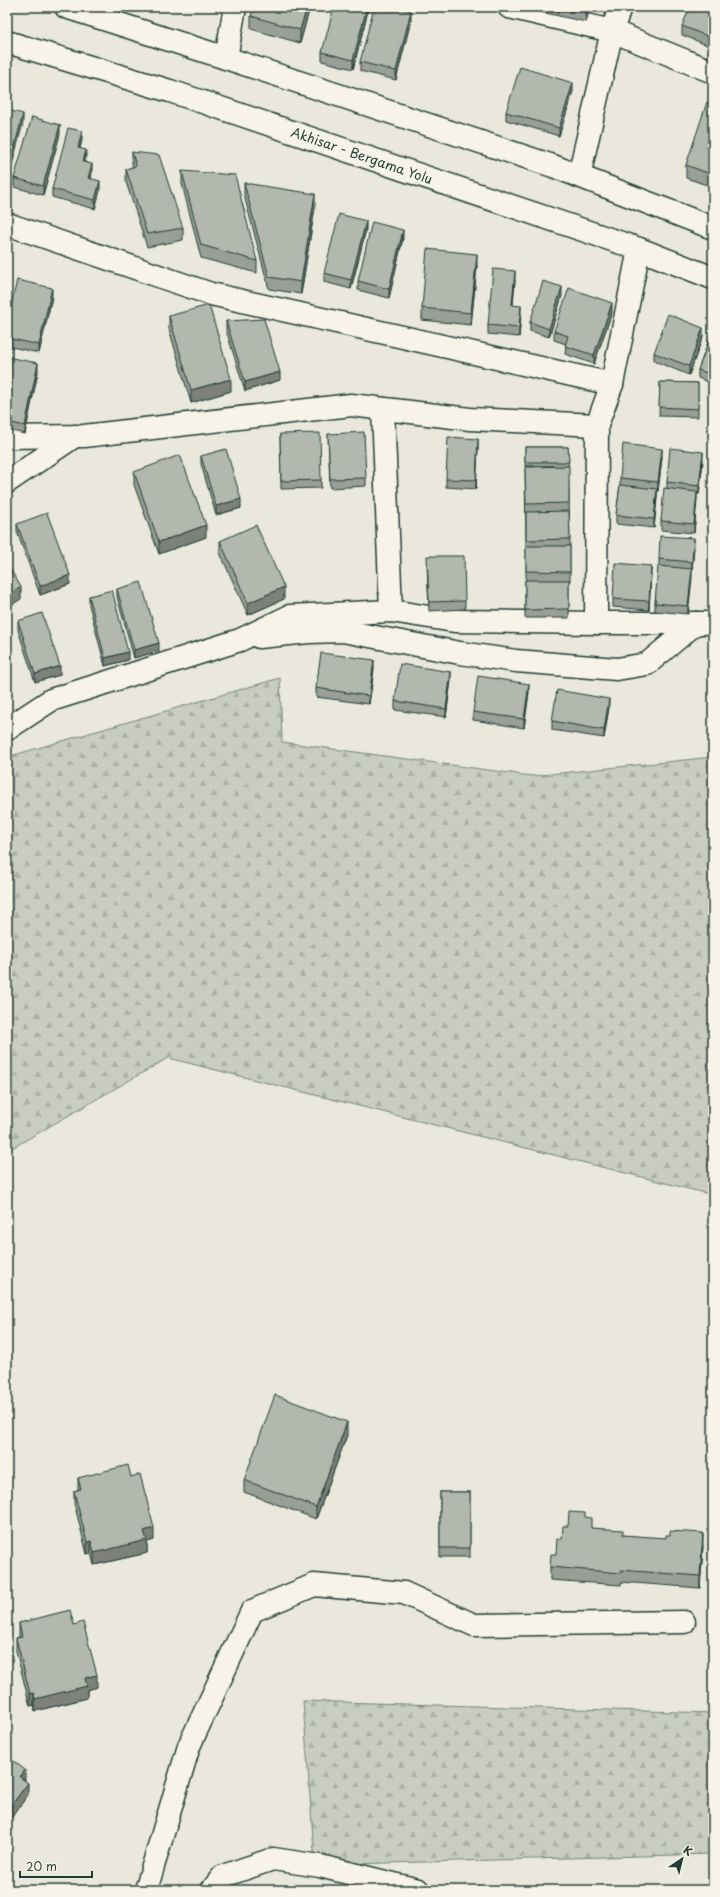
<svg xmlns="http://www.w3.org/2000/svg" width="720" height="1897" font-family="'Playpen Sans',sans-serif">
<style>
.forest{fill:url(#forest-firs);stroke:#74847a}
.lines{fill:none;stroke-linecap:round;stroke-linejoin:round}
.minor-casing{stroke:#1f3d34;stroke-width:25}
.primary-casing{stroke:#1f3d34;stroke-width:25}
.minor{stroke:#f7f3e8;stroke-width:22}
.primary{stroke:#f7f3e8;stroke-width:22}
.wall{fill:#999e96;stroke:#1f3d34}
.shaded-wall{fill:#7d817a;stroke:#1f3d34}
.building{fill:#b2b8ae;stroke:#1f3d34}
.labels{text-anchor:middle;dominant-baseline:central;stroke-width:3;stroke-linejoin:round;paint-order:stroke}
.street-label{font-size:13px;fill:#1f3d34;stroke:#f7f3e8}
</style>
<defs>
<pattern id="forest-firs" width="22" height="20" patternUnits="userSpaceOnUse"><rect width="22" height="20" fill="#c8ccc1"/><path d="M5 1l3.5 6h-7zM16 11l3.5 6h-7z" fill="#abb0a6"/></pattern>
</defs>
<rect width="100%" height="100%" fill="#eae8dd"/>
<filter id="ink" filterUnits="userSpaceOnUse"><feTurbulence type="fractalNoise" baseFrequency=".025" numOctaves="2"/><feDisplacementMap in="SourceGraphic" scale="8" xChannelSelector="R" yChannelSelector="G"/><feConvolveMatrix kernelMatrix="1 2 1 2 8 2 1 2 1" color-interpolation-filters="sRGB"/></filter>
<g filter="url(#ink)">
<g class="forest">
<path d="M280,678L282,742L532,776L713,757V1195L168,1058L7,1151V757Z"/>
<path d="M303,1701L713,1713V1854L315,1865Z"/>
</g>
<g class="lines">
<defs>
<g id="minor">
<path d="M509,7L612,31L713,72"/>
<path d="M226,58L235,7"/>
<path d="M579,176L612,31L620,7"/>
<path d="M7,224L211,294L612,384"/>
<path d="M383,409L391,611"/>
<path d="M7,437L84,436L351,405L470,419L597,425"/>
<path d="M7,482L75,436"/>
<path d="M596,623H713"/>
<path d="M259,637L309,632L343,631L460,653L516,661L617,669L647,664L696,623"/>
<path d="M7,729L51,700L240,640L290,616L391,611L454,621L596,623L597,425L612,384L639,249"/>
<path d="M146,1890L189,1746L252,1611L314,1585L404,1593L474,1625L684,1622"/>
<path d="M212,1890L223,1876L273,1859L320,1866L418,1890"/>
</g>
<g id="primary">
<path d="M66,7L226,58L553,166L713,228"/>
<path d="M7,42L170,91L639,249L713,278"/>
</g>
</defs>
<use href="#minor" class="minor-casing"/>
<use href="#primary" class="primary-casing"/>
<use href="#minor" class="minor"/>
<use href="#primary" class="primary"/>
</g>
<g class="wall">
<path d="M310,7L300,43L251,29V16Z"/>
<path d="M369,7L353,69L322,61V52Z"/>
<path d="M397,7L411,20L396,80L360,71V62Z"/>
<path d="M527,7H590L586,22L527,9Z"/>
<path d="M713,7L712,47L682,35V26Z"/>
<path d="M573,91L559,136L506,120V112Z"/>
<path d="M713,104V187L686,178V165Z"/>
<path d="M60,134L43,195L14,187V178Z"/>
<path d="M82,140L80,148L86,158L84,163L92,173L91,179L100,190L95,209L52,197V189Z"/>
<path d="M132,152L183,228V240L147,247L126,182V169L133,167L132,164Z"/>
<path d="M182,171L257,261V273L201,258L182,184Z"/>
<path d="M244,183L315,207L301,294L269,289L244,195Z"/>
<path d="M366,229L351,289L324,282V273Z"/>
<path d="M403,238L389,298L358,290V281Z"/>
<path d="M477,266L471,325L422,320V308Z"/>
<path d="M515,280L513,305L521,314L519,337L488,334V325Z"/>
<path d="M562,296L549,337L530,331V322Z"/>
<path d="M52,297L39,353L7,346V323Z"/>
<path d="M612,312L594,364L565,354L566,344L554,340V331Z"/>
<path d="M169,316L231,391L191,403L169,329Z"/>
<path d="M226,321L280,380L245,391L226,330Z"/>
<path d="M713,329V384L698,378V370Z"/>
<path d="M703,336L689,375L654,361V353Z"/>
<path d="M7,357L38,372L25,434L7,430Z"/>
<path d="M660,382L698,383V417L659,416Z"/>
<path d="M713,412V422H712V414Z"/>
<path d="M280,434L321,480V488L281,489Z"/>
<path d="M328,434L366,478V486L330,488Z"/>
<path d="M478,447L476,489L446,487V479Z"/>
<path d="M525,447H568L570,546V581L569,580V618H525V580H526V546L525,467L553,466H525Z"/>
<path d="M201,456L241,508L216,515L201,464Z"/>
<path d="M662,457L658,491L657,490V497L654,528L616,524V515L620,485V478Z"/>
<path d="M703,461L699,494H697L694,533L661,530V521L667,489V482Z"/>
<path d="M134,472L206,537L159,554L134,485Z"/>
<path d="M17,524L70,584L40,595L17,532Z"/>
<path d="M220,541L284,599L248,615L220,553Z"/>
<path d="M694,547L688,614L655,611V603L659,566V559Z"/>
<path d="M427,565L465,601V609L429,611Z"/>
<path d="M651,574L649,610L613,607V599Z"/>
<path d="M117,589L159,651L134,658L117,597Z"/>
<path d="M89,596L128,660L105,666L89,605Z"/>
<path d="M18,621L60,675L35,682L18,630Z"/>
<path d="M374,669L369,704L316,697V688Z"/>
<path d="M451,680L446,717L395,710V701Z"/>
<path d="M529,692L524,728L473,720V712Z"/>
<path d="M609,707L604,738L552,730V721Z"/>
<path d="M347,1435L316,1519L244,1492V1480Z"/>
<path d="M131,1477L154,1540L147,1542V1553L94,1565L91,1553L87,1554L74,1503V1491L78,1490V1478Z"/>
<rect x="440" y="1492" width="30" height="65"/>
<path d="M585,1517L591,1528L623,1535L703,1546L700,1588L621,1582V1585L550,1580V1567L568,1526Z"/>
<path d="M19,1623L74,1625L97,1687L87,1690V1698L35,1711L34,1705L30,1706L16,1651V1638L19,1637Z"/>
</g>
<g class="shaded-wall">
<path d="M307,7H310L300,43V30Z"/>
<path d="M367,7H369L353,69V60Z"/>
<path d="M587,7H590L586,22V10Z"/>
<path d="M411,11V20L396,80V71Z"/>
<path d="M713,35V43L712,47V38Z"/>
<path d="M573,83V91L559,136V128Z"/>
<path d="M23,114V123L7,184V176Z"/>
<path d="M60,125V134L43,195V186Z"/>
<path d="M82,131V140L78,156V148Z"/>
<path d="M86,150V158L83,171V162Z"/>
<path d="M92,164V173L88,187V178Z"/>
<path d="M100,181V190L95,209V200Z"/>
<path d="M315,194V207L301,294V282Z"/>
<path d="M366,221V229L351,289V280Z"/>
<path d="M403,230V238L389,298V289Z"/>
<path d="M477,254V266L471,325V313Z"/>
<path d="M515,271V280L512,313V305Z"/>
<path d="M562,287V296L549,337V329Z"/>
<path d="M52,288V297L39,353V345Z"/>
<path d="M612,303V312L594,364V355Z"/>
<path d="M521,306V314L519,337V328Z"/>
<path d="M703,328V336L689,375V366Z"/>
<path d="M38,363V372L25,434V426Z"/>
<path d="M280,372V380L245,391V382Z"/>
<path d="M231,379V391L191,403V390Z"/>
<path d="M478,439V447L476,489V480Z"/>
<path d="M662,449V457L658,491V482Z"/>
<path d="M703,452V461L699,494V486Z"/>
<path d="M657,489V497L654,528V519Z"/>
<path d="M697,492V500L694,533V524Z"/>
<path d="M241,499V508L216,515V506Z"/>
<path d="M206,525V537L159,554V542Z"/>
<path d="M694,538V547L692,570V562Z"/>
<path d="M10,559V571L7,573V560Z"/>
<path d="M651,566V574L649,610V601Z"/>
<path d="M692,569V578L688,614V606Z"/>
<path d="M70,575V584L40,595V586Z"/>
<path d="M21,587V599L7,608V596Z"/>
<path d="M284,587V599L248,615V603Z"/>
<path d="M159,643V651L134,658V650Z"/>
<path d="M128,652V660L105,666V658Z"/>
<path d="M374,660V669L369,704V696Z"/>
<path d="M60,666V675L35,682V674Z"/>
<path d="M451,672V680L446,717V709Z"/>
<path d="M529,684V692L524,728V719Z"/>
<path d="M609,699V707L604,738V730Z"/>
<path d="M347,1422V1435L316,1519V1507Z"/>
<path d="M154,1528V1540L147,1542V1553L94,1565V1553L144,1531Z"/>
<path d="M703,1533V1546L700,1588V1576Z"/>
<path d="M91,1541V1553L87,1554V1542Z"/>
<path d="M97,1675V1687L87,1690V1698L35,1711V1699L85,1678Z"/>
<path d="M34,1693V1705L30,1706V1694Z"/>
<path d="M25,1770V1782L20,1777Z"/>
<path d="M28,1783V1795L7,1824V1811Z"/>
</g>
<g class="building">
<path d="M254,7H307L300,30L251,16Z"/>
<path d="M334,7H367L353,60L322,52Z"/>
<path d="M374,7H396L411,11L396,71L360,62Z"/>
<path d="M575,7H587L586,10Z"/>
<path d="M690,7H713V35L712,38L682,26Z"/>
<path d="M520,67L573,83L559,128L506,112Z"/>
<path d="M707,102L713,104V175L686,165Z"/>
<path d="M7,110L23,114L7,176Z"/>
<path d="M32,117L60,125L43,186L14,178Z"/>
<path d="M68,128L82,131L78,148L86,150L83,162L92,164L88,178L100,181L95,200L52,189Z"/>
<path d="M132,152L159,155L183,228L147,234L126,169L136,166Z"/>
<path d="M182,171L235,175L257,261L201,245Z"/>
<path d="M244,183L315,194L301,282L269,277Z"/>
<path d="M339,214L366,221L351,280L324,273Z"/>
<path d="M372,222L403,230L389,289L358,281Z"/>
<path d="M427,249L477,254L471,313L422,308Z"/>
<path d="M493,269L515,271L512,305L521,306L519,328L488,325Z"/>
<path d="M17,280L52,288L39,345L7,338V323Z"/>
<path d="M543,281L562,287L549,329L530,322Z"/>
<path d="M569,288L612,303L594,355L565,346L568,336L554,331Z"/>
<path d="M209,305L231,379L191,390L169,316Z"/>
<path d="M668,314L703,328L689,366L654,353Z"/>
<path d="M264,319L280,372L245,382L226,321Z"/>
<path d="M713,329V375L698,370Z"/>
<path d="M7,357L38,363L25,426L7,422Z"/>
<path d="M660,382L698,383V409L659,407Z"/>
<path d="M364,432L366,478L330,479L328,434Z"/>
<path d="M320,433L321,480L281,481L280,434Z"/>
<path d="M448,437L478,439L476,480L446,479Z"/>
<path d="M623,444L662,449L658,482L620,478Z"/>
<path d="M525,447H568L569,462H525Z"/>
<path d="M670,448L703,452L699,486L667,482Z"/>
<path d="M226,449L241,499L216,506L201,456Z"/>
<path d="M180,455L206,525L159,542L134,472Z"/>
<path d="M569,466V503L526,504L525,467Z"/>
<path d="M620,485L657,489L654,519L616,515Z"/>
<path d="M664,488L697,492L694,524L661,521Z"/>
<path d="M569,511L570,539L526,540V512Z"/>
<path d="M47,513L70,575L40,586L17,524Z"/>
<path d="M256,525L284,587L248,603L220,541Z"/>
<path d="M660,536L694,538L692,562L659,559Z"/>
<path d="M526,546H570V572L526,571Z"/>
<path d="M7,555L10,559L7,560Z"/>
<path d="M427,556H464L465,601L429,602Z"/>
<path d="M615,563L651,566L649,601L613,599Z"/>
<path d="M7,564L21,587L7,596Z"/>
<path d="M658,566L692,569L688,606L655,603Z"/>
<path d="M525,580H569V609L525,610Z"/>
<path d="M141,582L159,643L134,650L117,589Z"/>
<path d="M112,590L128,652L105,658L89,596Z"/>
<path d="M42,613L60,666L35,674L18,621Z"/>
<path d="M321,653L374,660L369,696L316,688Z"/>
<path d="M400,664L451,672L446,709L395,701Z"/>
<path d="M478,676L529,684L524,719L473,712Z"/>
<path d="M557,690L609,699L604,730L552,721Z"/>
<path d="M275,1395L347,1422L316,1507L244,1480Z"/>
<path d="M128,1465L131,1477L140,1474L154,1528L144,1531L147,1540L94,1553L91,1541L87,1542L74,1491L81,1489L78,1478Z"/>
<rect x="440" y="1492" width="30" height="56"/>
<path d="M569,1512L585,1513V1517L591,1518V1528L623,1530V1535L666,1538V1535H670V1531L703,1533L700,1576L621,1570V1573L550,1567L551,1554H556L557,1539H562L563,1526H568Z"/>
<path d="M70,1610L74,1625L83,1622L97,1675L85,1678L87,1686L35,1699L34,1693L30,1694L16,1638L22,1637L19,1623Z"/>
<path d="M7,1756L25,1770L20,1777L28,1783L7,1811Z"/>
</g>
</g>
<g class="labels">
<g class="street-label">
<text transform="translate(362 155) rotate(19)">Akhisar - Bergama Yolu</text>
</g>
</g>
<rect width="720" height="1897" fill="none" stroke="#f7f3e8" stroke-width="24"/>
<rect x="12" y="12" width="696" height="1873" fill="none" stroke="#1f3d34" stroke-width="1.5" filter="url(#ink)"/>
<g transform="translate(682 1859) rotate(35)" stroke="#f7f3e8" stroke-width="3" paint-order="stroke">
<path d="M0-3L7 15L0 10L-7 15Z" fill="#1f3d34"/>
<text y="-6" font-size="11" font-weight="bold" text-anchor="middle" fill="#1f3d34">K</text>
</g>
<path d="M20 1871v6h72v-6" fill="none" stroke="#1f3d34" stroke-width="2"/>
<text x="26" y="1871" font-size="12" fill="#1f3d34" stroke="#f7f3e8" stroke-width="3" paint-order="stroke">20 m</text>
</svg>
